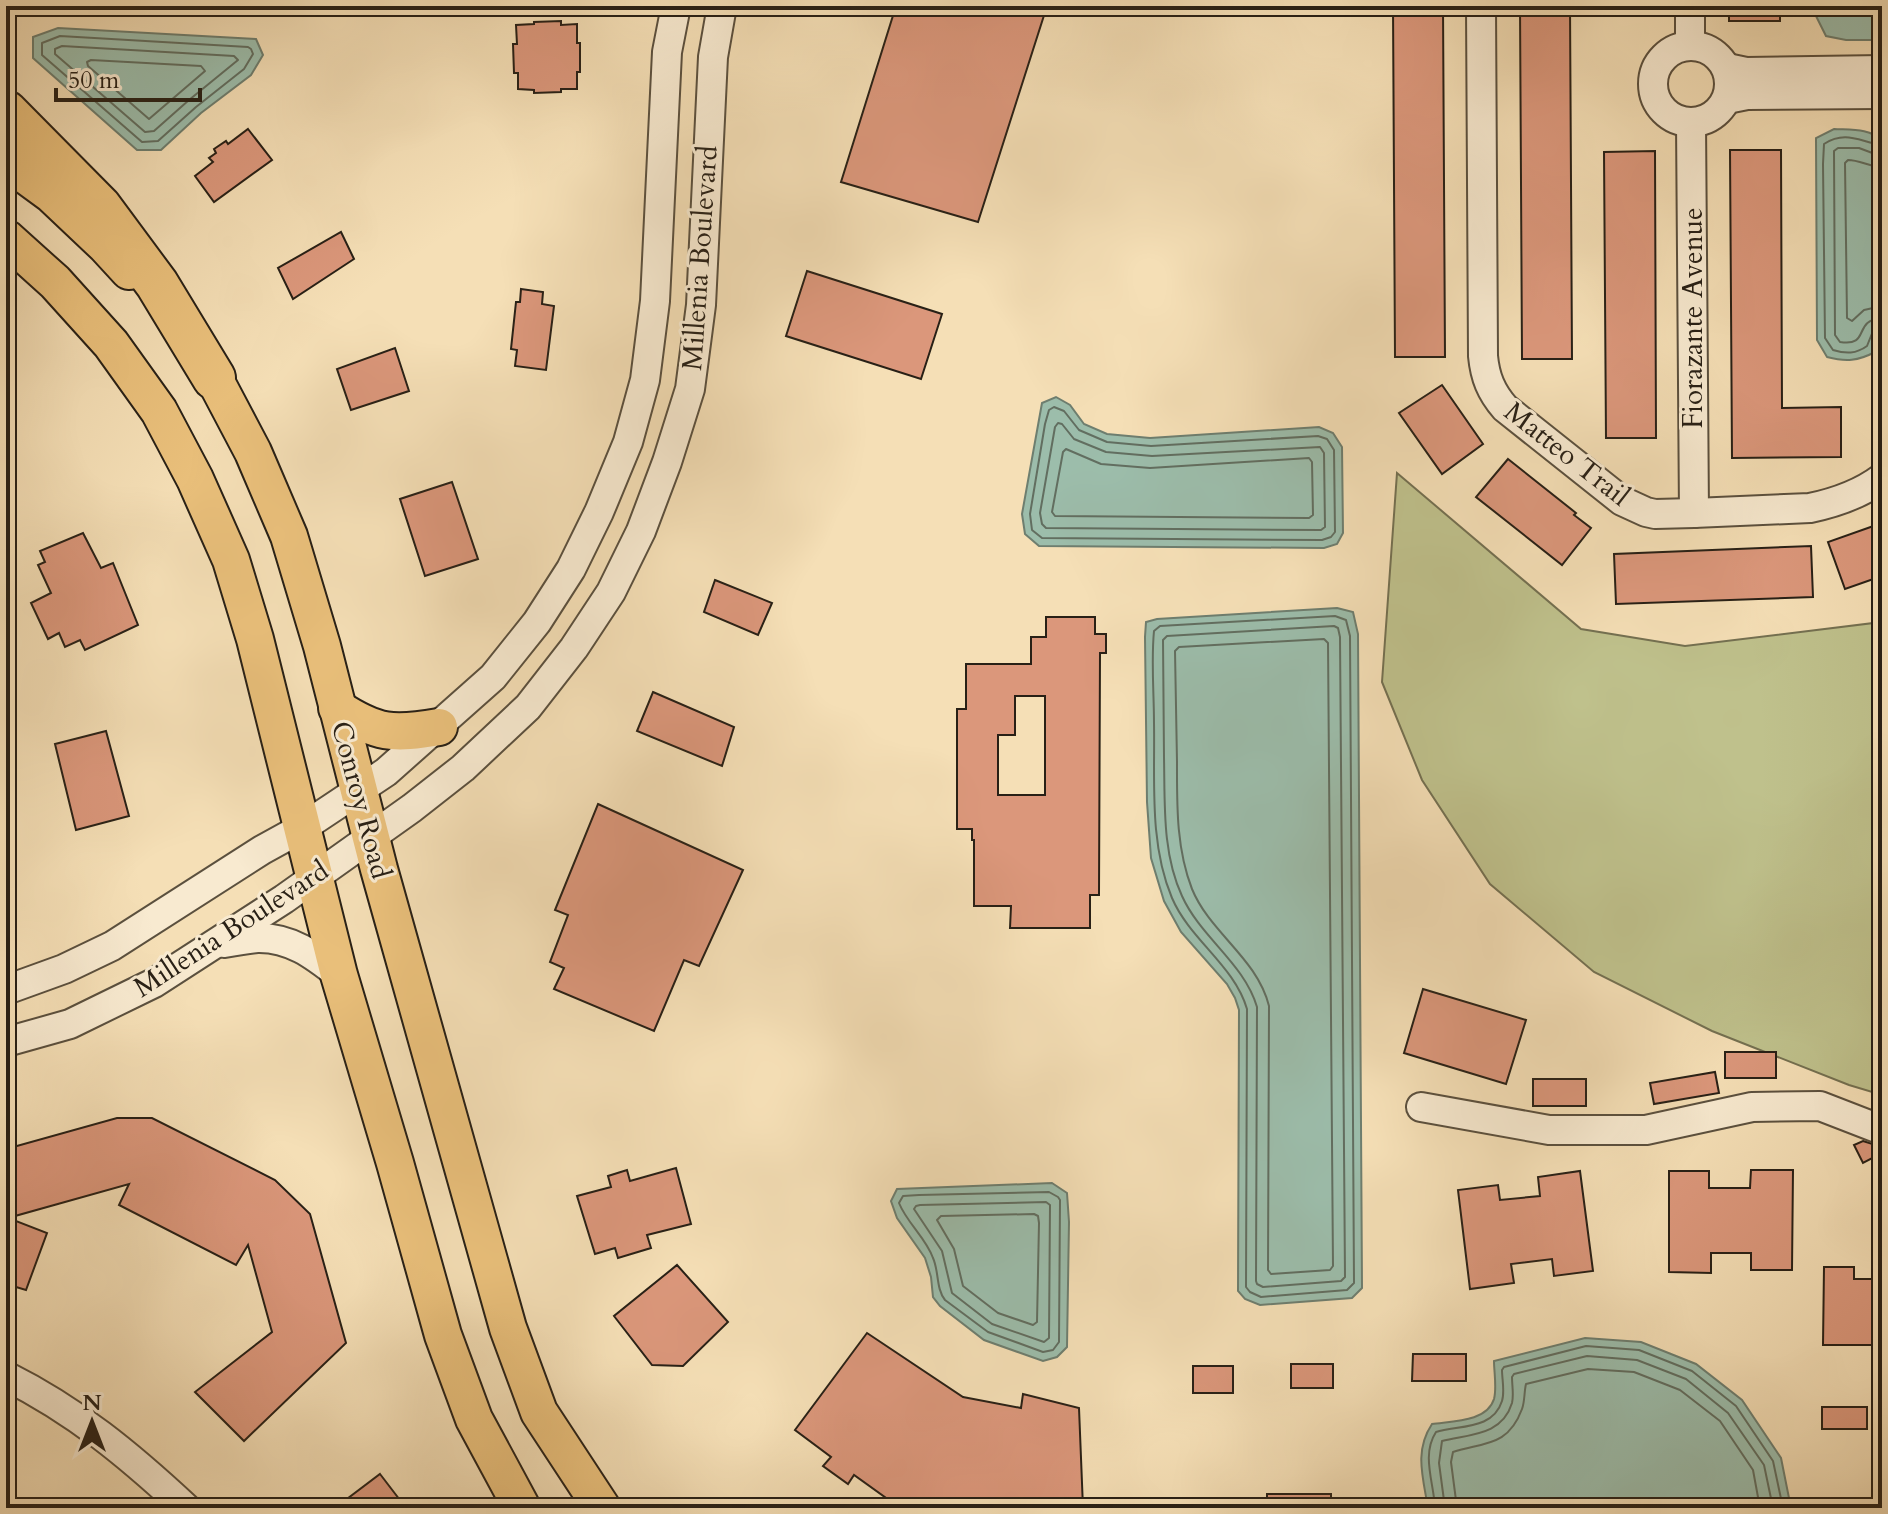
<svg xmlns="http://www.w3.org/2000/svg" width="1888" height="1514" font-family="Cardo,serif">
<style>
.green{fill:#bfc18c;stroke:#747051;stroke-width:2}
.water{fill:#9cbdab;stroke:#6e7e6f;stroke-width:2}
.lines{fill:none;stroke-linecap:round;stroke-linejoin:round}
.shore{stroke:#626e60;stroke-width:2}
.building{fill:#db977b;stroke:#282016;stroke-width:2;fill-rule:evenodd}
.minor-casing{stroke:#5b503e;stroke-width:32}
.major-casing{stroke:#282016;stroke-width:40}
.highway-casing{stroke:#282016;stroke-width:46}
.minor{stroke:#f8ead0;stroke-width:28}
.major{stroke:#eac07b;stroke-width:36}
.highway{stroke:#eac07b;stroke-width:42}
.labels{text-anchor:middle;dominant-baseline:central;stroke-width:6;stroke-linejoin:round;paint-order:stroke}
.street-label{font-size:28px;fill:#282016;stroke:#f8ead0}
</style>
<rect width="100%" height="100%" fill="#f5dfb6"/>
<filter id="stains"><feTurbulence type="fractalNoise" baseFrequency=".0025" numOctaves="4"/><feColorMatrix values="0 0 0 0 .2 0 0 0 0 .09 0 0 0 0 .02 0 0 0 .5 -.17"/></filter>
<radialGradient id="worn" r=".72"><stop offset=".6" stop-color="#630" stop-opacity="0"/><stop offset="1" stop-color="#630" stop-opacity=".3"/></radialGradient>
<path class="green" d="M1397,473L1581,629L1685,646L1882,622V1095L1849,1085L1712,1031L1594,972L1490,884L1422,780L1382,682Z"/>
<g class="water">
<path d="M1814,6H1882V28L1874,40H1846L1826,36L1814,12Z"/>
<path d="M58,28L256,39L263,55L251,75L201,113L161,150H137L33,58V37Z"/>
<path d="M1834,129C1851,130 1870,128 1882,141V318L1875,352C1858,361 1846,362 1827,357L1817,340L1816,138Z"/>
<path d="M1056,397L1070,405L1084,424L1107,434L1150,438L1319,427L1333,433L1342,447L1343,533L1337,544L1324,548L1039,546L1025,534L1022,514L1042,403Z"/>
<path d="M1337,608L1353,612L1358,634L1362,1288L1352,1298L1260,1305L1245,1299L1238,1291L1239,1010L1235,998L1227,984L1181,932L1164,901L1151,858L1147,802L1145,637L1146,622L1157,619Z"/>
<path d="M1052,1183L1067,1193L1069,1222L1067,1347L1057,1357L1043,1361L984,1340L940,1306L933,1297L931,1277L925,1258L897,1218L891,1201L897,1189Z"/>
<path d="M1585,1338L1641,1342L1696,1364L1742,1400L1781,1458L1791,1508H1428C1423,1477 1414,1451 1432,1424C1452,1421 1487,1422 1494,1399C1497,1388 1494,1372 1494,1361Z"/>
</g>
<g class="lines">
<g class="shore">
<path d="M60,36L248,47L251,49L253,54L244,69L196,107L158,141L142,142L42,55V43Z"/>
<path d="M62,46L234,56L238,60L189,100L154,131L145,132L55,54V49Z"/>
<path d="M91,60L201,66L205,71L149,119L88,66L87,62Z"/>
<path d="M1882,145C1860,142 1846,130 1824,144L1823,164L1825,338L1833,350C1846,354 1856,354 1867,346L1873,331L1882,328"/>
<path d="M1882,155L1875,154L1859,148H1838L1834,151L1835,335L1840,342C1871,347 1852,320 1882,318"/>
<path d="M1882,167C1870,167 1860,160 1848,160L1845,163L1847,318L1852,321L1864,310L1882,306"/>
<path d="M1054,407L1064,411L1079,430L1107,442L1151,446L1318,436L1327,439L1334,450L1335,532L1331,537L1322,540L1042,538L1032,530L1030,514L1045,424L1049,410Z"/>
<path d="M1058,423L1062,424L1074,439L1106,452L1152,456L1320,447L1324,453L1325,527L1321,530L1046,528L1042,524L1040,513L1055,427Z"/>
<path d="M1066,449L1101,464L1150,468L1309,458L1312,462L1313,515L1309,518L1055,516L1052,512L1063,452Z"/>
<path d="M1335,616L1346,620L1350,636L1354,1283L1347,1290L1261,1297L1250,1292L1246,1287L1247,1009C1234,965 1190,940 1172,898C1149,844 1155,780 1154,723C1154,692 1151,661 1154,631L1160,626Z"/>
<path d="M1334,626L1338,628L1340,637L1345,1277L1341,1281L1263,1287L1257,1284L1256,1281L1257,1007C1244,963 1201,938 1182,896C1162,853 1165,803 1164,757C1164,718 1163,679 1163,640L1167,636Z"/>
<path d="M1324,639L1328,643L1333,1266L1330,1270L1271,1274L1268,1270L1269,1006C1257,958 1210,933 1192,889C1176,848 1177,804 1177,762C1176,725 1176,688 1175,651L1179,647Z"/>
<path d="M1049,1192L1058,1197L1060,1200L1059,1342L1053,1350L1043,1352L988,1332L945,1300C936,1289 939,1271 933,1258C926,1238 907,1223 899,1203L903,1196L919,1195Z"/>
<path d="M1046,1202L1050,1205L1049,1338L1044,1342L992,1324L952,1293L942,1251L914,1209L916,1206L920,1205Z"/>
<path d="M1034,1214L1038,1216L1039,1223L1037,1322L1033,1325L998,1313L963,1286L954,1249L937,1220L941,1216Z"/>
<path d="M1435,1508C1434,1483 1421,1455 1436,1432C1459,1425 1493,1430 1502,1401C1505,1392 1502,1379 1502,1370L1504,1367L1586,1346L1639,1350L1692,1371L1736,1406L1773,1461L1783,1508"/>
<path d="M1445,1508L1439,1463L1442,1441C1469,1434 1502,1436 1512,1403C1514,1395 1512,1386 1512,1377L1514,1374L1587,1356L1637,1360L1686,1379L1728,1413L1764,1465L1773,1508"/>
<path d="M1457,1508L1451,1462L1453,1452C1484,1442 1508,1447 1522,1409C1525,1401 1524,1392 1526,1384L1588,1369L1634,1372L1680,1390L1720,1421L1753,1470L1760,1508"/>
</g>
</g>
<g class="building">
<path d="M896,6H1047L978,222L841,182Z"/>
<path d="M1393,6H1443L1445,357H1395Z"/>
<path d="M1520,6H1570L1572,359H1522Z"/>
<rect x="1729" y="6" width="51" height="15"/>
<path d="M561,21V25L577,24V43H580V72H577V89H561V92L534,93V90L518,89V73H514L513,44H517L516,25L534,24V22Z"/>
<path d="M248,129L272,160L214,202L195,176L213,162L209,158L216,153L214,149L226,141L228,144Z"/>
<path d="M1730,150H1781L1782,408L1841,407V457L1732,458Z"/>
<path d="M1655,151L1656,438H1606L1604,152Z"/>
<path d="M341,232L354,259L293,299L278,268Z"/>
<path d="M807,271L942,314L921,379L786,336Z"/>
<path d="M521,289L543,292L542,304L554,306L546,370L515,366L517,350L511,349L516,302H520Z"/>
<path d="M395,348L409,391L351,410L337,369Z"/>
<path d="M1442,385L1483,444L1442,474L1399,413Z"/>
<path d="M1508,459L1576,513L1574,515L1591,528L1562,565L1476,497Z"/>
<path d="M452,482L478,559L425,576L400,499Z"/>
<path d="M1882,523V576L1845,589L1828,542Z"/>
<path d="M83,533L101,568L113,563L138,625L85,650L80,640L65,647L59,633L48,639L31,603L51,593L38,565L45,562L40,551Z"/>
<path d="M1811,546L1813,597L1616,604L1614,554Z"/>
<path d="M715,580L772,603L758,635L704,612Z"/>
<path d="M1046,617H1095V634H1106V653H1100L1099,895H1090V928H1010L1011,906H974V840H972V829H957V709H966V664H1031V637H1046ZM1015,696H1045V795H998V735H1015Z"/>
<path d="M653,692L734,727L722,766L637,731Z"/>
<path d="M106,731L129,816L76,830L55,744Z"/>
<path d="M598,804L743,870L699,966L684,960L654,1031L554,989L564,968L550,962L568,915L555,910Z"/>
<path d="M1423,989L1526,1020L1506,1084L1404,1053Z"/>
<rect x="1725" y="1052" width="51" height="26"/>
<path d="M1715,1072L1719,1093L1654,1104L1650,1083Z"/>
<rect x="1533" y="1079" width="53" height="27"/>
<path d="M117,1118H152L275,1180L310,1214L346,1343L244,1441L195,1392L272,1332L248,1245L236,1265L119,1205L129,1184L8,1218L47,1233L26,1290L6,1284V1149Z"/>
<path d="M1863,1141L1879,1146L1882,1153L1863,1163L1854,1145Z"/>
<path d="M676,1168L691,1224L647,1235L651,1248L618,1258L615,1248L595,1254L577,1196L611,1187L608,1176L627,1170L630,1181Z"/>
<path d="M1751,1170H1793L1792,1270H1751V1253H1711V1273L1669,1272V1171H1709V1188H1750Z"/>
<path d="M1580,1171L1593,1271L1554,1276L1552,1259L1511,1264L1514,1283L1470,1289L1458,1190L1498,1185L1500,1200L1540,1196L1538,1177Z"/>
<path d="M677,1265L728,1322L683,1366L652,1365L614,1316Z"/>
<path d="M1824,1267H1854V1279H1882V1345H1823Z"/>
<path d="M867,1333L963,1397L1021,1408L1023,1394L1079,1408L1083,1508H927L889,1500L854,1475L848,1484L823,1466L831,1457L795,1430Z"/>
<path d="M1413,1354H1466V1381H1412Z"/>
<rect x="1291" y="1364" width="42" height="24"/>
<rect x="1193" y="1366" width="40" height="27"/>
<rect x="1822" y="1407" width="45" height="22"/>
<path d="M380,1474L406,1508H335Z"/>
<rect x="1267" y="1494" width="64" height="14"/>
</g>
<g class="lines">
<defs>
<g id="minor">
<path d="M1481,6L1483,356C1485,377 1491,392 1505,408L1622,501L1646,512L1655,514L1694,513L1810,508C1834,503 1862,493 1882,478"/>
<path d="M1690,6V45"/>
<circle cx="1691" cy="84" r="38"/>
<path d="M1727,68L1746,72L1882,70"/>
<path d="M1727,99L1747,95L1882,94"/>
<path d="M1691,122L1694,513"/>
<path d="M224,943C235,941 246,939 257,938C290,937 314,955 339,975"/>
<path d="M6,990L64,969L112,946L262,850L302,828L386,772L493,677L537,622L571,569L599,512L628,442L645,380L655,301L667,52L676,6"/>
<path d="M6,1042L70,1024L154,983L284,899L412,808L463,768L528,707L574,648L611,592L641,531L667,462L690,389L701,305L713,57L722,6"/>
<path d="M1421,1107L1549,1130H1646L1752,1107L1820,1106L1882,1130"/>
<path d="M6,1376C76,1411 129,1455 186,1508"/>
</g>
<g id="major">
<path d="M6,161L51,194L106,246L129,271"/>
<path d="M6,238L55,282L111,344L159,411L195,479L231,560L255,639L339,975L395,1163L443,1335L474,1419L522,1508"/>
<path d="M197,354L214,378L253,452L289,536L322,646L379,869L508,1328L539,1412L602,1508"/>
<path d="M337,708C377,734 393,735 439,727"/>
</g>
<path id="highway" d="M6,112L100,207L157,284L214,378"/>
</defs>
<use href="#minor" class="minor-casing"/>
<use href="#major" class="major-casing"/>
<use href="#highway" class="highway-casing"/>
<use href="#minor" class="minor"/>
<use href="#major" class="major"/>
<use href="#highway" class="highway"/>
</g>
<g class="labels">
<g class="street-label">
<text transform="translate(700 258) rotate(-86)">Millenia Boulevard</text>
<text transform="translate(1693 318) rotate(-90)">Fiorazante Avenue</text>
<text transform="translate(1567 454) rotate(38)">Matteo Trail</text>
<text transform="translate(361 800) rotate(75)">Conroy Road</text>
<text transform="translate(231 929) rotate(-33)">Millenia Boulevard</text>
</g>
</g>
<rect width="1888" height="1514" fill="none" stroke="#f5dfb6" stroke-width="32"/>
<rect x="8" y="8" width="1872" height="1498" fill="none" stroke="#282016" stroke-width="4"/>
<rect x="16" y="16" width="1856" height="1482" fill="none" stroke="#282016" stroke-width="2"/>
<g transform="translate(92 1422)" stroke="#f8ead0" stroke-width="6" paint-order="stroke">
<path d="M0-6L14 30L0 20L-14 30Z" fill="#282016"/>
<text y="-12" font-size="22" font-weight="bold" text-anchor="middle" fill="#282016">N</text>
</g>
<path d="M56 88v12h144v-12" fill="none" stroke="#282016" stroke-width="4"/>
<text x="68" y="88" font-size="24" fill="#282016" stroke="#f8ead0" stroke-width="6" paint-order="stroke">50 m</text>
<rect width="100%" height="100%" filter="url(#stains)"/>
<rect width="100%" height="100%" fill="url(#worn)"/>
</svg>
